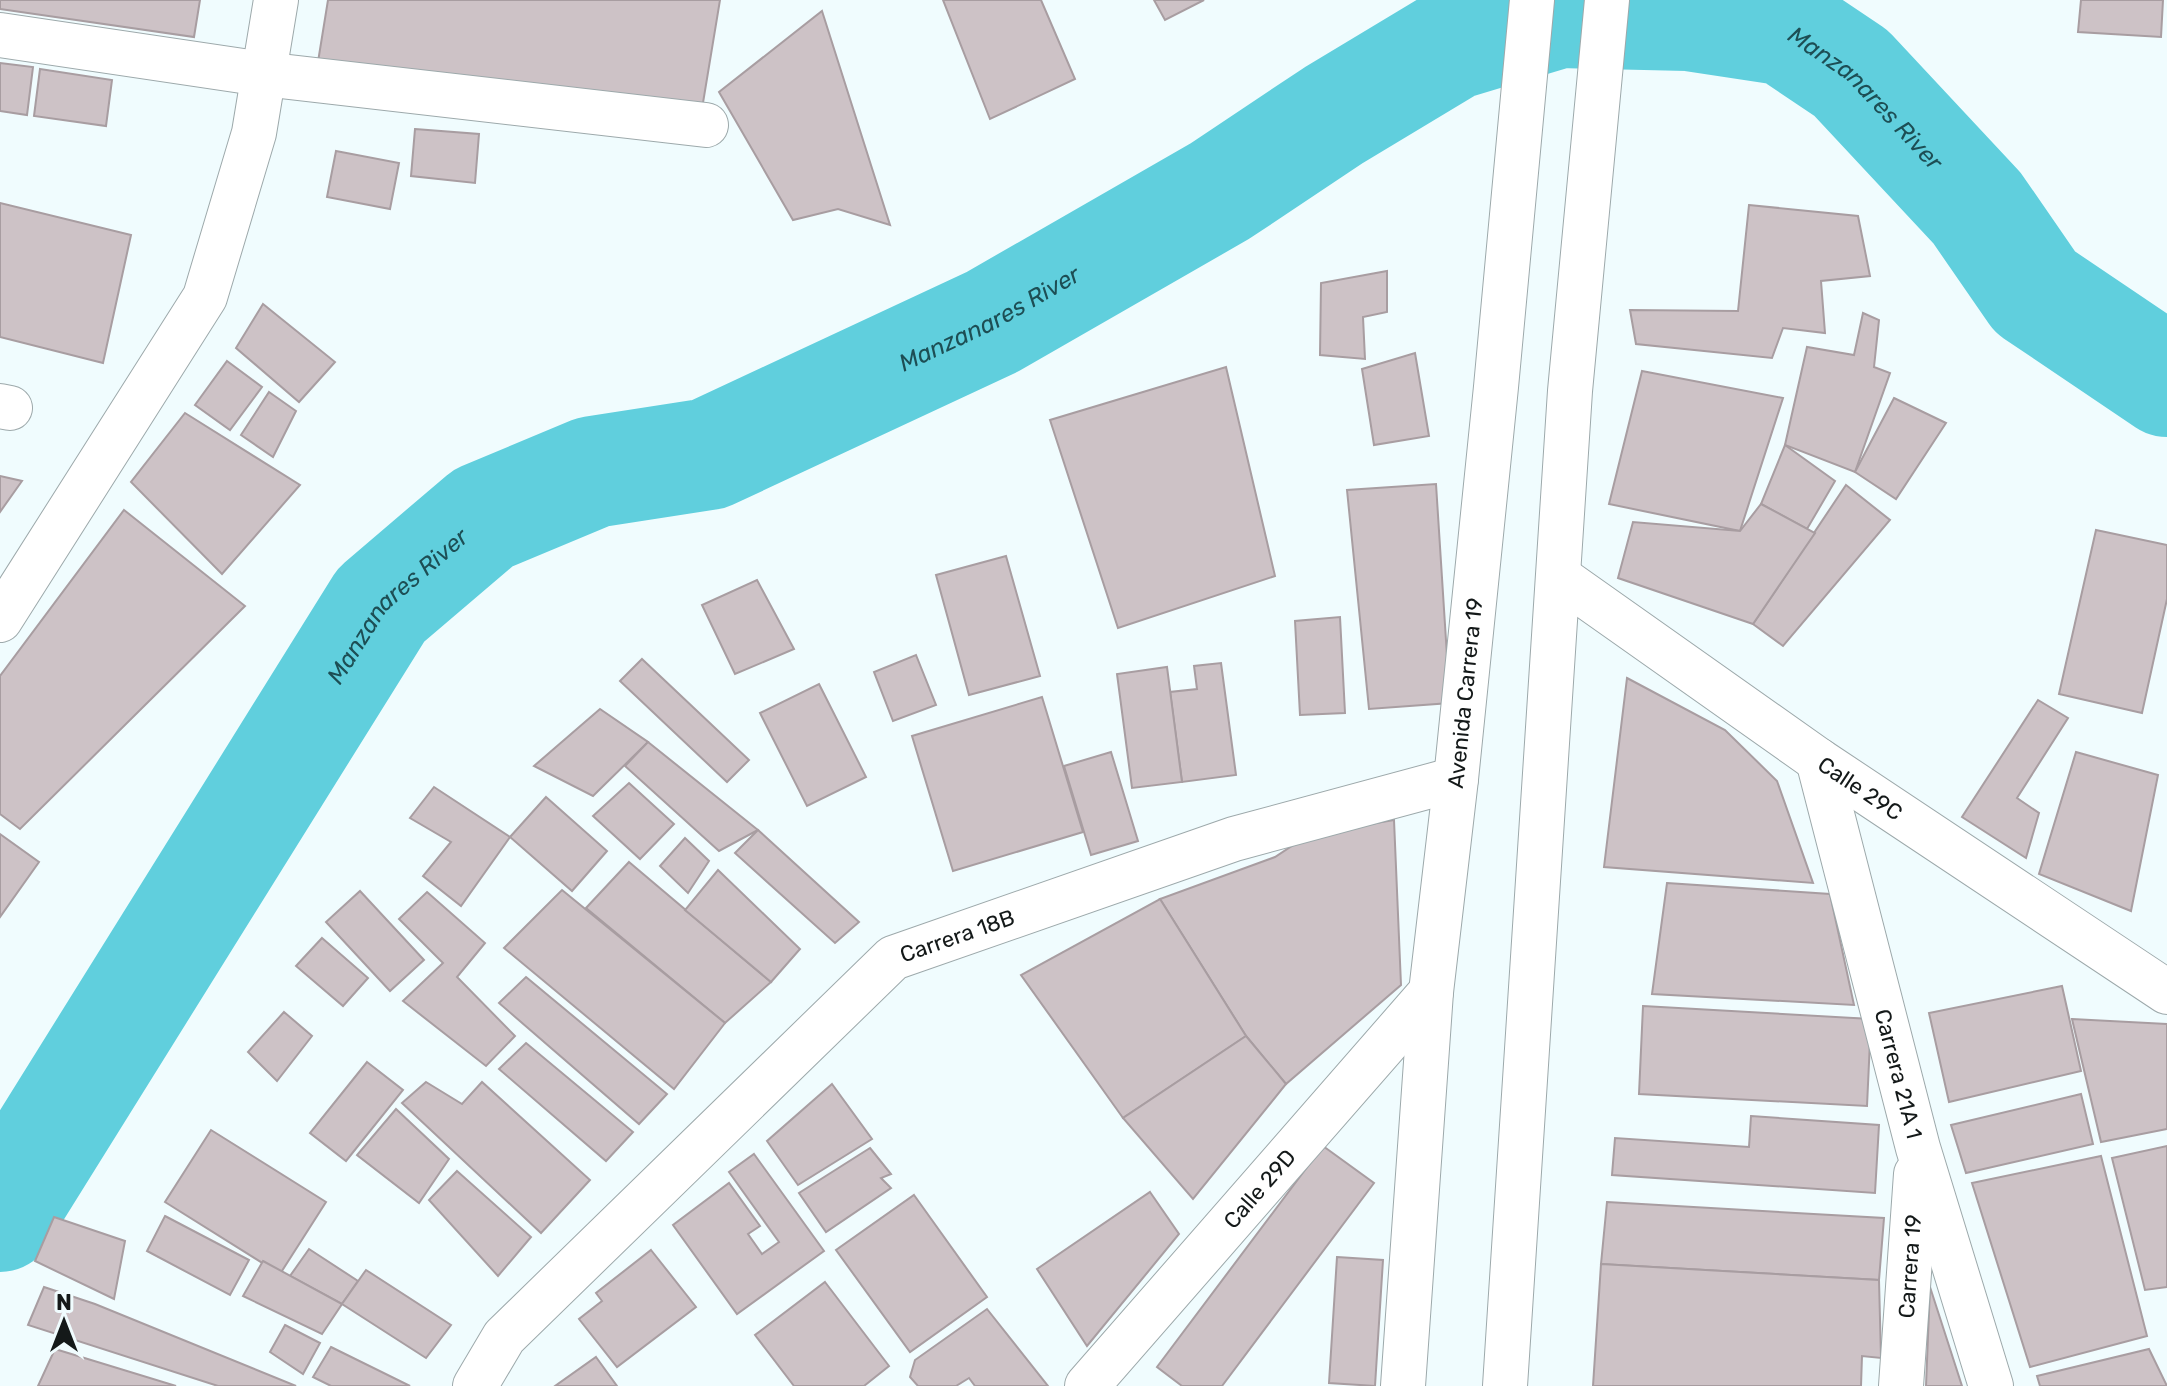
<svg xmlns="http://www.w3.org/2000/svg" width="2167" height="1386" font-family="Rubik,sans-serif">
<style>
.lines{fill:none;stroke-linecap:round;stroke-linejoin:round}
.river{stroke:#60cfdd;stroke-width:112}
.building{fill:#cdc2c6;stroke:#a89da1;stroke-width:2}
.minor-casing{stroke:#9da9ab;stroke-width:46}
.major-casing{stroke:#9da9ab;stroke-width:46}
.minor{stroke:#fff;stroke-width:44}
.major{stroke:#fff;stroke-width:44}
.labels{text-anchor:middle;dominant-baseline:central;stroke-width:8;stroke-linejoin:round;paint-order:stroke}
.street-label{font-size:22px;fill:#141919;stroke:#f0fcfe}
.water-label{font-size:24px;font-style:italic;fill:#1d4e54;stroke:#f0fcfe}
</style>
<rect width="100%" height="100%" fill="#f0fcfe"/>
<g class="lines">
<path class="river" id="s1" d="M0,1216L381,605L483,518L593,472L709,454L992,322L1220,191L1334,115L1452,44L1559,12L1688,15L1787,30L1851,73L1977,208L2035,292L2167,381"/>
</g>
<g class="building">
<path d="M0,0H200L194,37L0,9Z"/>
<path d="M328,0H720L701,115L317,68Z"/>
<path d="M943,0H1041L1075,79L990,119Z"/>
<path d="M1154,0H1204L1165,20Z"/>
<path d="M2081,0H2163L2161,37L2078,32Z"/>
<path d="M822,11L890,225L838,209L793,220L719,92Z"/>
<path d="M0,63L33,67L27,115L0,111Z"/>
<path d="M40,69L112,80L106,126L34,116Z"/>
<path d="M415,129L479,134L475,183L411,176Z"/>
<path d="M336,151L399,163L390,209L327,197Z"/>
<path d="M0,203L131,235L103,363L0,337Z"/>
<path d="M1749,205L1858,216L1870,276L1821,281L1825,333L1783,328L1772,358L1636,344L1630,310L1738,311Z"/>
<path d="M1387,271V312L1363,317L1365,359L1320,355L1321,283Z"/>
<path d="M263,304L335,362L299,402L236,348Z"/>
<path d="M1863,313L1879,320L1874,367L1890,373L1855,472L1785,445L1807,347L1854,355Z"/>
<path d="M1415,353L1429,436L1374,445L1362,369Z"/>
<path d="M227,361L262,387L230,430L195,405Z"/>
<path d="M1226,367L1275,576L1118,628L1050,420Z"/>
<path d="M1642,371L1783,398L1740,531L1609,504Z"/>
<path d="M269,392L296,411L273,457L241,435Z"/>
<path d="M1894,398L1946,423L1896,499L1855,472Z"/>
<path d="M185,413L300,485L222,574L131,482Z"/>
<path d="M1785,445L1835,481L1807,529L1761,504Z"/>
<path d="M0,476L22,481L0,512Z"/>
<path d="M1436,484L1450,703L1369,709L1347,490Z"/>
<path d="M1846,485L1890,520L1783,646L1753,624Z"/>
<path d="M1761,504L1815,533L1753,624L1618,578L1633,522L1740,531Z"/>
<path d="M124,510L245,606L20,829L0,814V676Z"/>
<path d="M2096,530L2167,545V599L2142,713L2059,694Z"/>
<path d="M1006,556L1040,676L969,695L936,575Z"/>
<path d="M757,580L794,649L735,674L702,605Z"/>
<path d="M1340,617L1345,713L1300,715L1295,621Z"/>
<path d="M916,655L936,705L893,721L874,672Z"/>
<path d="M642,659L749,760L727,782L620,681Z"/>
<path d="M1221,663L1236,775L1182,782L1170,692L1197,689L1194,666Z"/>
<path d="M1167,667L1182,782L1132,788L1117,674Z"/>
<path d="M1627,678L1725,730L1777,781L1813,883L1604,867Z"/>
<path d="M819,684L866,777L807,806L760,713Z"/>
<path d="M1042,697L1083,832L953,871L912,736Z"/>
<path d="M2038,700L2068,718L2017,798L2039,813L2026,858L1962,817Z"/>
<path d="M600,709L648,742L593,796L534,766Z"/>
<path d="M648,742L758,830L719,851L625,766Z"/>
<path d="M1111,752L1138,841L1091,855L1064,766Z"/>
<path d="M2076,752L2158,775L2131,911L2039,874Z"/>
<path d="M629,783L674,824L640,859L593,816Z"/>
<path d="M434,787L510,837L461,906L423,876L451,842L410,818Z"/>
<path d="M546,797L607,851L572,891L510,837Z"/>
<path d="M1394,820L1401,985L1286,1084L1246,1036L1160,899L1275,857L1310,834Z"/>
<path d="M758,830L859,922L835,943L735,853Z"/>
<path d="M0,834L39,862L0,917Z"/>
<path d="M685,838L709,861L688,893L660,866Z"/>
<path d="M629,862L771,982L725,1023L586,908Z"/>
<path d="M718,870L800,949L771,982L685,910Z"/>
<path d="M1667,883L1830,894L1854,1005L1652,994Z"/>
<path d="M562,890L725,1023L674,1089L504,948Z"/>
<path d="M360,891L424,960L390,991L326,922Z"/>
<path d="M427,892L485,943L457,977L515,1036L486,1066L403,1001L443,963L399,919Z"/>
<path d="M1160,899L1246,1036L1123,1118L1021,975Z"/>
<path d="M322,938L368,978L343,1006L296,966Z"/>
<path d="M526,977L667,1094L639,1124L499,1003Z"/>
<path d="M2062,986L2081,1071L1949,1102L1929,1013Z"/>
<path d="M1643,1006L1871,1019L1867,1106L1639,1094Z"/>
<path d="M284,1012L312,1036L277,1081L248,1052Z"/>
<path d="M2072,1019L2167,1024V1129L2101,1142Z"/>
<path d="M1246,1036L1286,1084L1193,1199L1123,1118Z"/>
<path d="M526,1043L633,1132L606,1161L499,1069Z"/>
<path d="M367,1062L403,1090L346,1161L310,1133Z"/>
<path d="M426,1082L462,1104L482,1082L590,1180L541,1233L402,1103Z"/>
<path d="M832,1084L872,1139L798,1185L767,1141Z"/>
<path d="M2081,1094L2093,1144L1966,1173L1951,1125Z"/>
<path d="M396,1109L449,1159L419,1203L357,1155Z"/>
<path d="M1751,1116L1879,1125L1875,1193L1612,1175L1615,1138L1749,1147Z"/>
<path d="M211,1130L326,1202L280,1274L165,1202Z"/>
<path d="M1323,1146L1374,1183L1222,1386H1182L1157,1367Z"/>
<path d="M2167,1146V1287L2145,1290L2112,1158Z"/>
<path d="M870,1148L891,1174L881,1178L891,1188L826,1232L799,1193Z"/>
<path d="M754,1154L824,1251L737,1314L673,1225L729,1183L760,1226L748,1234L762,1254L779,1242L729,1172Z"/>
<path d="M2101,1156L2147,1336L2030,1367L1972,1183Z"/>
<path d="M457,1171L531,1237L498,1276L429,1200Z"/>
<path d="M1150,1192L1179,1234L1087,1346L1037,1269Z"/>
<path d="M914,1195L987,1297L910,1352L836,1250Z"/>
<path d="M1607,1202L1884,1218L1879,1280L1601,1264Z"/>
<path d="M165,1216L249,1260L230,1295L147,1251Z"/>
<path d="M54,1217L125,1241L114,1299L35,1261Z"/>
<path d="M309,1249L358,1281L342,1304L290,1276Z"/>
<path d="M651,1250L696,1307L617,1367L579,1319L602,1301L596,1293Z"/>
<path d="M1337,1257L1383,1260L1375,1386L1329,1383Z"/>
<path d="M263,1261L342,1304L322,1334L243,1296Z"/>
<path d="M1601,1264L1879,1280L1881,1358L1862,1356L1861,1386H1593Z"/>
<path d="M366,1270L451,1325L426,1358L342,1304Z"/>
<path d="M825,1282L889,1366L864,1386H794L755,1335Z"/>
<path d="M44,1287L95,1304L296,1386H218L28,1325Z"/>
<path d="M1930,1287L1962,1386H1926Z"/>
<path d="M987,1309L1048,1386H975L969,1378L956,1386H918L910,1377L915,1360Z"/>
<path d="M285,1325L320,1343L303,1374L270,1352Z"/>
<path d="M331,1347L410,1386H331L313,1377Z"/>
<path d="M55,1349L176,1386H38Z"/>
<path d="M2149,1349L2167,1386H2040L2037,1376Z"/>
<path d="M596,1357L617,1386H555Z"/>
</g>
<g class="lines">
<defs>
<g id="minor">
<path d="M0,35L263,74L706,125"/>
<path d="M0,406L10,408"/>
<path id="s2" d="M1559,577L1818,760L2167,992"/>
<path d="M0,620L205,297L254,133L276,0"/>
<path id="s3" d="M1818,760L1918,1148L1991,1386"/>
<path id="s4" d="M475,1386L504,1337L893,958L1234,839L1456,779"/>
<path id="s5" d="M1087,1386L1431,992"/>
<path id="s6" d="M1901,1386L1916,1174"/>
</g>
<g id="major">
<path id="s7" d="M1403,1386L1431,992L1456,779L1496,387L1532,0"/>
<path d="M1505,1386L1570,391L1607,0"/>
</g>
</defs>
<use href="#minor" class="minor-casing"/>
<use href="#major" class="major-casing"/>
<use href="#minor" class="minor"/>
<use href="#major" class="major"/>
</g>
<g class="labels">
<g class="street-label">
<text stroke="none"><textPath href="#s7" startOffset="696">Avenida Carrera 19</textPath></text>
<text stroke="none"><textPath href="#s2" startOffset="368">Calle 29C</textPath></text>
<text stroke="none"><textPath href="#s4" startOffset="668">Carrera 18B</textPath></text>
<text stroke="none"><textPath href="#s3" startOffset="324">Carrera 21A 1</textPath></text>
<text stroke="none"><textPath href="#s5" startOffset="262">Calle 29D</textPath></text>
<text stroke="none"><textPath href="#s6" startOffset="120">Carrera 19</textPath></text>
</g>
<g class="water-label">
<text stroke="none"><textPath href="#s1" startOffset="2386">Manzanares River</textPath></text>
<text stroke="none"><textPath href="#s1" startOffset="1402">Manzanares River</textPath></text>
<text stroke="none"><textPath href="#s1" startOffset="730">Manzanares River</textPath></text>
</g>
</g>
<g transform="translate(64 1322)" stroke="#f0fcfe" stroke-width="6" paint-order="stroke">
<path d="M0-6L14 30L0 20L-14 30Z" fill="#141919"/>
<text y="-12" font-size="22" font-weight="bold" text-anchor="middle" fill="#141919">N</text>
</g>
</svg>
